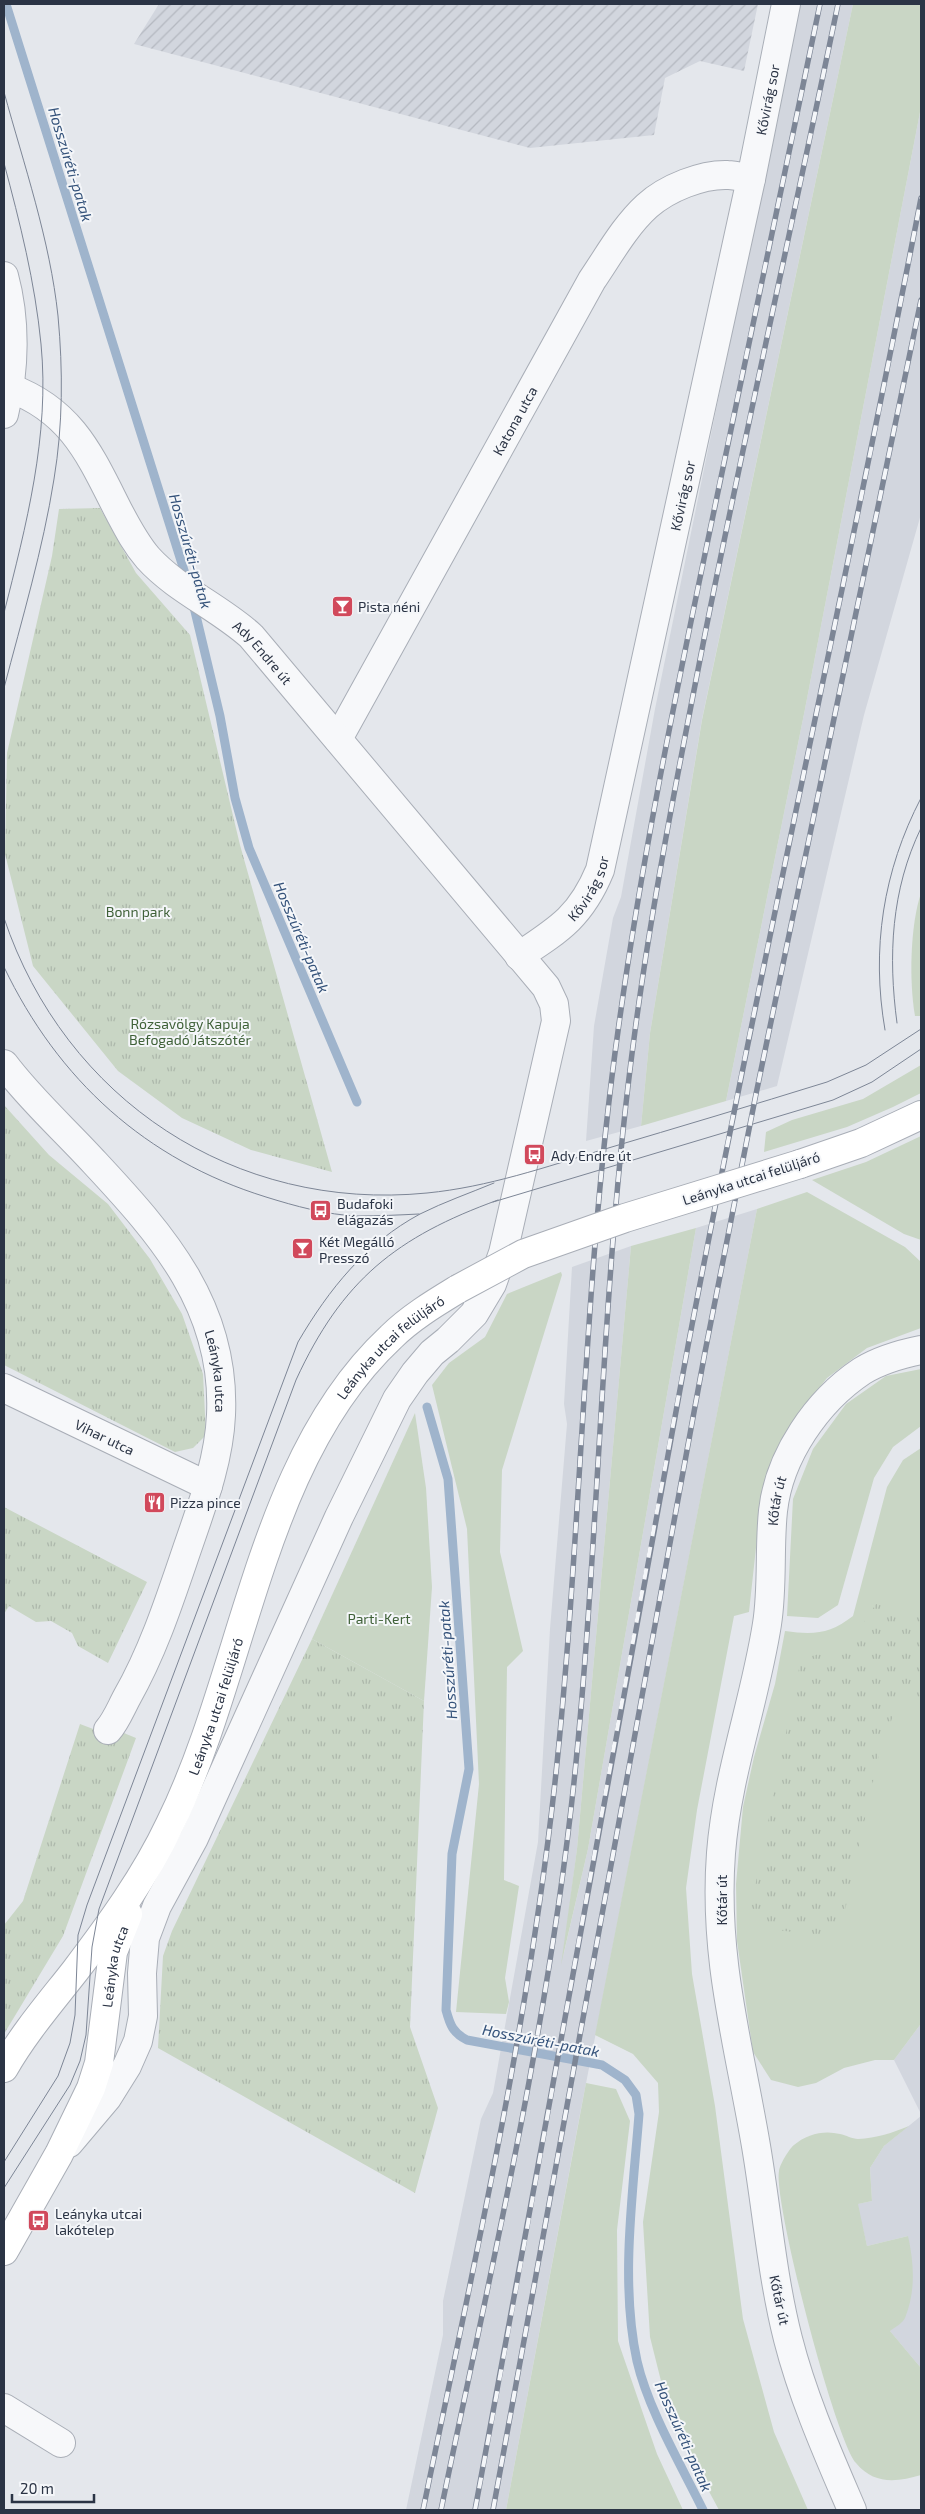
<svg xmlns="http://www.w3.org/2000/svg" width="925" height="2514" font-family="'Exo 2',sans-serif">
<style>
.built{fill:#d2d6de}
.industrial{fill:url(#industrial-furrows)}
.green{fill:#c9d6c5}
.park{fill:url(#park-tufts)}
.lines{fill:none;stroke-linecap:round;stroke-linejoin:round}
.stream{stroke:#9fb4cc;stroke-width:9}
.minor-casing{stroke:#a9aeb7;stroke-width:30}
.tertiary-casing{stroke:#a9aeb7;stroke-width:30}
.secondary-casing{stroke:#a9aeb7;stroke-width:30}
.minor{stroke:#f7f8fa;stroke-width:28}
.tertiary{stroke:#f7f8fa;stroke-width:28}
.secondary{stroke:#fff;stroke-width:28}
.tram{stroke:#7d8696;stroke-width:1}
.rail-casing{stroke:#7d8696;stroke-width:5.5}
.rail{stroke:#f4f6f9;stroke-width:4;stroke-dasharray:11;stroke-linecap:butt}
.secondary-bridge-casing{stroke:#a9aeb7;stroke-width:30;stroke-linecap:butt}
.secondary-bridge{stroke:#fff;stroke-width:28}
.labels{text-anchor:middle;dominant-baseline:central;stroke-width:4;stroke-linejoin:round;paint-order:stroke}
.street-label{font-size:14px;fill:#2b3445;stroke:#f4f6f9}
.poi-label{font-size:14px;fill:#2b3445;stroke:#f4f6f9;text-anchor:start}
.park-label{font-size:14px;fill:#3f6138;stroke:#f4f6f9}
.water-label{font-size:15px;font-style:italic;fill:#34527a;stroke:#f4f6f9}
</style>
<defs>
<pattern id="industrial-furrows" width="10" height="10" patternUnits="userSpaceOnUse" patternTransform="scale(1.25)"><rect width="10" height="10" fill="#d2d6de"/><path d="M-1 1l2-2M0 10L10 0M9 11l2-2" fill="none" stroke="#b4b8c0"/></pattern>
<pattern id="park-tufts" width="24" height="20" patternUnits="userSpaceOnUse" patternTransform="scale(1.25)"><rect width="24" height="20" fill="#c9d6c5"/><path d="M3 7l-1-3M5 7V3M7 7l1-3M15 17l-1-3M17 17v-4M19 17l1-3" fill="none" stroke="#adb8ab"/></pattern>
</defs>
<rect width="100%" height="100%" fill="#e4e7ec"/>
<g class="built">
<path d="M799,4H853L702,719L650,1033L641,1126L586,1141L594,1026L613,918L621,897L655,709Z"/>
<path d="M921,107V514L864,715L777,1086L726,1101L805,709Z"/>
<path d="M757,1209L580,2114L506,2510H406L443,2335V2301L481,2119L493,2093L538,1842L550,1629L567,1424L564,1404L572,1267L631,1246L577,1849L563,1957L588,1849L696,1228Z"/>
<path d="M921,2019V2114L894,2060L920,2025Z"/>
<path d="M921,2116V2368L890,2331L908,2236L867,2246L857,2204L872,2201L870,2168L884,2146Z"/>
</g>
<path class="industrial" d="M159,4H758L744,71L700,61L665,78L654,135L530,148L134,44Z"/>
<g class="green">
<path d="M853,4H921V107L805,709L726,1101L641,1126L650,1033L702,720Z"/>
<path d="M921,893V1016H915C909,982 910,926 921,893Z"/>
<path d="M921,1065V1093L893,1107L847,1127L764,1152L766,1132L792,1120L863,1099Z"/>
<path d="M921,1136V1240L904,1234L812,1180L866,1162Z"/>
<path d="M807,1192L905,1247L921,1262V1328L867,1348L827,1378L793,1421L773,1458L760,1511L749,1612L734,1616L697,1810L686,1888L692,1974L715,2106L743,2319L774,2432L808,2510H719L671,2421L650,2337L643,2222L659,2112L658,2083L633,2054L595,2035L757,1209Z"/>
<path d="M696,1228L588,1849L561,1965L577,1849L631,1246Z"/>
<path d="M561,1272L562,1275L502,1470L500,1552L523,1651L507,1667L504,1880L519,1886L505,1978L509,2002L506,2014L456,2012L479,1784L467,1529L432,1385L449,1363L485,1337L507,1294Z"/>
<path d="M921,1369V1426L893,1447L874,1478L838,1605L818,1618L787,1616L793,1499L813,1449L846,1404L886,1376Z"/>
<path d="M415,1413L426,1488L432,1587L424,1701L312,1639Z"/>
<path d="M921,1448V2019L920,2025L894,2060H875L844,2068L816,2083L798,2087L771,2080L753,2052L737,1941L736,1884L743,1807L754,1757L775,1684L785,1631C814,1635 830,1634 853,1616L887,1487L903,1460Z"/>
<path d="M586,2083L616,2089L630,2121L617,2230L618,2341L657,2454L683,2510H506Z"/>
<path d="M909,2126L884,2146L870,2168L872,2201L858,2204L867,2246L908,2236C914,2263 916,2291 905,2318C903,2323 895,2327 890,2331L921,2368V2475C897,2482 874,2485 856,2463C835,2439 773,2201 779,2171C780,2164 789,2149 794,2145C807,2134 824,2130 840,2134C846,2135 852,2139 858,2139C877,2138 892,2133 909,2126Z"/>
</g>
<g class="park">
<path d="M100,508L136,573L190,635L240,845L332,1172L251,1150L182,1118L118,1071L33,966L5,854L7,753L52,556L59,509Z"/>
<path d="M4,1105L49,1155L108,1204L150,1259L182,1314L203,1374L206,1435L193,1448L175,1452L4,1365Z"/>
<path d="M4,1507L147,1582L108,1663L78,1646L72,1633L51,1621L36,1622L9,1606L4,1614Z"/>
<path d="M876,1604L921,1617V1643L918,1651L921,1652V1702L901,1695L880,1750L839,1938L747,1926L801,1659L848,1646Z"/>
<path d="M312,1639L424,1701L410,2027L438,2108L415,2193L158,2048L163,1956L172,1931Z"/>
<path d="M80,1724L109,1735L114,1729L136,1738L63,1936L4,2034V1925L23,1901Z"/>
</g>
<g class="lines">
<g class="stream">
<path d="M6,4L188,583"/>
<path d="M193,603L220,716L235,798L249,848L357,1102"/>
<path d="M427,1407L448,1479L469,1769L452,1854L446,2010C450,2025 453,2033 467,2040L602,2065L625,2080L636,2095L639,2114C633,2193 620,2283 637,2361C648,2409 681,2465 703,2510"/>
</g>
<defs>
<g id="minor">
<path id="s1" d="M338,739L592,280C609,255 625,226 647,206C667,188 702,174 728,175C736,175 744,178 751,179"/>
<path id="s2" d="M519,956C560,929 581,916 600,870L751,179L786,4"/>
<path id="s3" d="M4,1064C31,1100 64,1129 95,1163C163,1236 226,1307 221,1415C219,1462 201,1508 186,1552C169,1602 153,1651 127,1697C121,1708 116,1721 108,1730"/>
<path id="s4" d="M4,1388L208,1486"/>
<path d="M4,2408L61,2443"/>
<path id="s5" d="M852,2510C828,2454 803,2398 788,2339C772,2276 767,2211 756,2146C739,2045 713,1958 721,1853C727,1775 755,1701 767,1624C773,1586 769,1548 773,1511C779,1456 817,1401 862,1371C880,1360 901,1354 921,1350"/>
</g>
<g id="tertiary">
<path d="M4,276C16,320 15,370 4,414"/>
<path id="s6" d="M10,388C72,411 90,455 118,510C127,527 135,543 148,558C177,590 219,607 251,636L546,987L554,1004L556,1021L503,1253L492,1284L474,1314L448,1340L432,1353L415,1373L397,1399L339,1517L194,1838L157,1906L145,1938L142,1973L143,2016L138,2041L127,2066L107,2098L69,2143"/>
</g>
<g id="secondary">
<path d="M800,1164L861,1143L921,1115"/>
<path id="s7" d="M4,2068C24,2033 50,2003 75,1971C110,1925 145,1877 170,1824C246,1670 260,1459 391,1337C410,1318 435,1303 458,1289"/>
<path id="s8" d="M4,2251L59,2154L91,2088L99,2063L113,1952L128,1914"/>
</g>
</defs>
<use href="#minor" class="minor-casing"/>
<use href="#tertiary" class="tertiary-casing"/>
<use href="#secondary" class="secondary-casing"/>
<use href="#minor" class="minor"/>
<use href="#tertiary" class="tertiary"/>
<use href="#secondary" class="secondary"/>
<g class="tram">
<path d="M4,92C24,165 50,240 58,316C63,370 63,425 54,479C43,549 22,619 4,688"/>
<path d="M4,163C20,223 35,282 41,344C50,435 26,526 4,613"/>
<path d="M4,918C65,1100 235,1212 427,1193C488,1187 546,1167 605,1149C679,1127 753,1105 827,1082L866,1065L921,1029"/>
<path d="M4,967C58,1080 146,1160 266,1197C295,1206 327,1215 358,1216C378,1216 399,1215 419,1214"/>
<path d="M897,1023C888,956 891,890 921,828"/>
<path d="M885,1030C871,949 883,871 921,798"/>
<path d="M493,1202L833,1100L872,1082L921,1049"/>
<path d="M4,2162L58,2076L70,2043L75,2015L78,1935L87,1905L298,1342C329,1289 366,1243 420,1214C444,1202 470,1193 494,1183"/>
<path d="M4,2188L70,2085L80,2061L86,2035L92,1947L99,1909L296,1380C342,1280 396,1237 498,1200"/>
</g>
<defs>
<g id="rail">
<path d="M423,2510C473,2269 528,2027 555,1782C582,1532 583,1280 618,1031C640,871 672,712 705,554C743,370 782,187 820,4"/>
<path d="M441,2510C491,2269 548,2027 574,1782C600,1532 601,1280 635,1031C653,896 680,762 706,629C748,420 795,212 838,4"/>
<path d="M475,2510C548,2123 614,1734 688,1346C761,962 847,581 921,198"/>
<path d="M493,2510L705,1352L756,1094L921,300"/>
</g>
</defs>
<use href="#rail" class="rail-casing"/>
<use href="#rail" class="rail"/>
<defs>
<path id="secondary-bridge" d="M458,1289L523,1254L625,1218L800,1164"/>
</defs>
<use href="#secondary-bridge" class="secondary-bridge-casing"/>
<use href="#secondary-bridge" class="secondary-bridge"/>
</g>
<defs>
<symbol id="bar-square" viewBox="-11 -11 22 22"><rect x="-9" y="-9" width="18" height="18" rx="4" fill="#d1495b" stroke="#f4f6f9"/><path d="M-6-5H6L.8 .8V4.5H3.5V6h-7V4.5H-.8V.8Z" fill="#fff"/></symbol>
<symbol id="bus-square" viewBox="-11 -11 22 22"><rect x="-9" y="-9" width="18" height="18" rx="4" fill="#d1495b" stroke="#f4f6f9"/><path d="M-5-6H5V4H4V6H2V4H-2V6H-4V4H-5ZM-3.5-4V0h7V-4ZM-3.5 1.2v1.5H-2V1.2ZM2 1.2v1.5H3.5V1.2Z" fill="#fff"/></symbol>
<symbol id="restaurant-square" viewBox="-11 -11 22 22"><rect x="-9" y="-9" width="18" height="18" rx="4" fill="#d1495b" stroke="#f4f6f9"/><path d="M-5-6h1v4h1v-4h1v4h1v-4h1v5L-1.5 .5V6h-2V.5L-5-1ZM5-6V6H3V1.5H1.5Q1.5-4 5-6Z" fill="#fff"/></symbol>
</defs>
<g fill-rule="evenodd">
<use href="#bar-square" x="330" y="594" width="25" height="25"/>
<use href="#bus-square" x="522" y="1142" width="25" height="25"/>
<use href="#bus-square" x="308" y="1198" width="25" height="25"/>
<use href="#bar-square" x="290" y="1236" width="25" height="25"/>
<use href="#restaurant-square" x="142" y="1490" width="25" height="25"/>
<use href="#bus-square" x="26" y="2208" width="25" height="25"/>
</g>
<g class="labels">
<g class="street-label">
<text stroke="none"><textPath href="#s2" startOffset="909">Kővirág sor</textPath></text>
<text stroke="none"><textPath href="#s1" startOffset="364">Katona utca</textPath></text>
<text stroke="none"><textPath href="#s2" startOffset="504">Kővirág sor</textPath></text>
<text stroke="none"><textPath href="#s6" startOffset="374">Ady Endre út</textPath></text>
<text stroke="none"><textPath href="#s2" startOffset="99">Kővirág sor</textPath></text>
<text transform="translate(751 1178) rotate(-18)">Leányka utcai felüljáró</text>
<text stroke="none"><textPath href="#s7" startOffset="828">Leányka utcai felüljáró</textPath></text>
<text stroke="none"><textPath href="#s3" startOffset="381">Leányka utca</textPath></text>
<text stroke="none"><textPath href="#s4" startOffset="112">Vihar utca</textPath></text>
<text stroke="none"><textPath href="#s5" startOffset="1032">Kőtár út</textPath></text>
<text stroke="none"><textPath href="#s7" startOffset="422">Leányka utcai felüljáró</textPath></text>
<text transform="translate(721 1900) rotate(-90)">Kőtár út</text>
<text stroke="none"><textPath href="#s8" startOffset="309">Leányka utca</textPath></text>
<text transform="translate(780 2300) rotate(78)">Kőtár út</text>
</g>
<g class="poi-label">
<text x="358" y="606">Pista néni</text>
<text x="551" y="1155">Ady Endre út</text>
<text x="337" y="1203">Budafoki<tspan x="337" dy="16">elágazás</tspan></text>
<text x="319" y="1241">Két Megálló<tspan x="319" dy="16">Presszó</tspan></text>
<text x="170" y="1502">Pizza pince</text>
<text x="55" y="2213">Leányka utcai<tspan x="55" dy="16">lakótelep</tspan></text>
</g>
<g class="park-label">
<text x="138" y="911">Bonn park</text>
<text x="190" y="1023">Rózsavölgy Kapuja<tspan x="190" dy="16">Befogadó Játszótér</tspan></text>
<text x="379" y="1618">Parti-Kert</text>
</g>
<g class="water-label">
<text transform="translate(71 164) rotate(73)">Hosszúréti-patak</text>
<text transform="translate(191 551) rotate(74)">Hosszúréti-patak</text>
<text transform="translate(302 937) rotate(67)">Hosszúréti-patak</text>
<text transform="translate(447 1660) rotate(-94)">Hosszúréti-patak</text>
<text transform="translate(541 2040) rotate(11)">Hosszúréti-patak</text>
<text transform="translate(684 2436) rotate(66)">Hosszúréti-patak</text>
</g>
</g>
<rect width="925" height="2514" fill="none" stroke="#2b3445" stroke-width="10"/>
<path d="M12 2494v8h82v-8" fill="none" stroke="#2b3445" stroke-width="2.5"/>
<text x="20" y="2494" font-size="15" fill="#2b3445" stroke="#f4f6f9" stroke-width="4" paint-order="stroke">20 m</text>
</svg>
